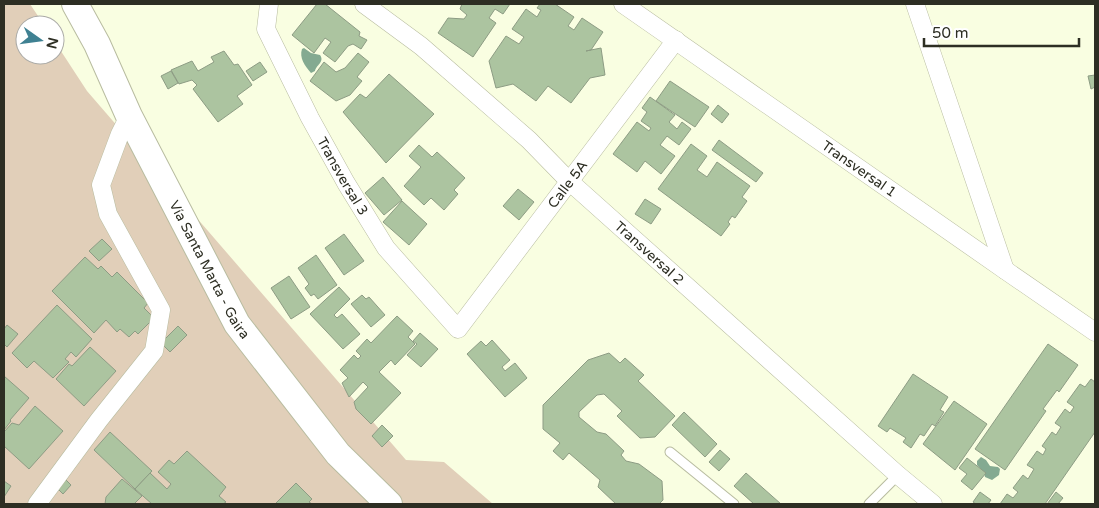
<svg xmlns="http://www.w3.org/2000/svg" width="1099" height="508" font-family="'Varela Round',sans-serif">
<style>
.green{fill:#e1cfb9}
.water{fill:#84aa91}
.building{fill:#acc4a0;stroke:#8d9c84}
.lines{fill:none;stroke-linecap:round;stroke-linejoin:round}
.lane-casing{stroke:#b8bca0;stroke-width:11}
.street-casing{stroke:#b8bca0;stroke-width:19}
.secondary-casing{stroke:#b8bca0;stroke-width:28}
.lane{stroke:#fff;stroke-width:9}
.street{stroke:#fff;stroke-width:18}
.secondary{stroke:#fff;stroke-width:26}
.labels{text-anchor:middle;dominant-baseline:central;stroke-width:4.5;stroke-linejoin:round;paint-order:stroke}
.street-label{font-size:14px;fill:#2d2e23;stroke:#fff}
</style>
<rect width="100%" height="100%" fill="#f9fee1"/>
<path class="green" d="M4,4H30L44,25H25V55H55V42L87,91L406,460L444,462L493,504H4Z"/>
<g class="water">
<path d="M304,48L311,53L320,55C325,62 316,65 315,71L311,73C305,66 299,58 302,49Z"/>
<path d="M981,457L986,460L990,466L998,467L1000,469L999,475L992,480L985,477L984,473L977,465V461Z"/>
</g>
<g class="building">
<path d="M317,4H325L360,32L359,36L367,40L361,49L353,44L348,46L335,62L323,53L331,42L325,38L314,53L292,35Z"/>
<path d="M462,4H510L503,14L495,9L489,18L496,23L473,57L438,33L448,18L464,19L467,15L460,9Z"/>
<path d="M540,4H555L574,17L568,26L574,30L582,18L603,32L591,50L586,51L601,48L605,75L590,78L571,103L548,86L536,101L513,84L496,88L489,61L506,36L519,44L524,37L512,29L526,9L537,17L541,10L537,8Z"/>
<path d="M224,51L234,65L238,64L252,85L237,96L243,104L218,122L193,89L197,85L192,80L179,84L171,70L192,61L198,71L214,62L211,57Z"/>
<path d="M358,53L369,62L357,77L362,81L350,95L336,101L310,81L324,62L336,72L345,68Z"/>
<path d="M260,62L267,72L253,81L246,71Z"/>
<path d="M171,71L178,83L168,89L161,76Z"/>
<path d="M389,74L434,114L386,163L343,112L360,94L366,98Z"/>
<path d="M1095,75V87L1091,89L1088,76Z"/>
<path d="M670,81L709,107L695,127L656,101Z"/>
<path d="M650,97L675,115L669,122L677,129L682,122L691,129L679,145L667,136L660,145L675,156L661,174L645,161L637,172L613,154L637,122L649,131L651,128L641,121L647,112L642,108Z"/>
<path d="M718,105L729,114L722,123L711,114Z"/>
<path d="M719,140L763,173L756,182L712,150Z"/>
<path d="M691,144L707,156L697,170L707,177L717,162L750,186L742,197L747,201L735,218L732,216L728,222L730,224L721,236L658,189Z"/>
<path d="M419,145L432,157L437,152L465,178L454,190L458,194L444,210L431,198L424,205L404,186L421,167L409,156Z"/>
<path d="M383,177L402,200L384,215L365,193Z"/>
<path d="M518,189L534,202L519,220L503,206Z"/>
<path d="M645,199L661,209L651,224L635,214Z"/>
<path d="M402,201L427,224L409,245L383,222Z"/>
<path d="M344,234L364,261L344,275L325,248Z"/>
<path d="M102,239L112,249L99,261L89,251Z"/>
<path d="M316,255L337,285L318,299L314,294L311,296L305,288L309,284L298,268Z"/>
<path d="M85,257L98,269L101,266L112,277L117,272L148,303L144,308L154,318L138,334L135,331L129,337L120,329L117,332L106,320L94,333L52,291Z"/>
<path d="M289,276L310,307L291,319L271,288Z"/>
<path d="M339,287L350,299L334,315L337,318L342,314L360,334L343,349L310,314Z"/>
<path d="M362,295L366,299L369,297L385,315L371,327L351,304Z"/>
<path d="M57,305L92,339L76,357L71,352L65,359L69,362L53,378L34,361L27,368L12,353Z"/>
<path d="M397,316L413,331L408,337L415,344L395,365L391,360L379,372L401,393L371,424L356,409L354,402L368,387L363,382L349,397L342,383L348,378L340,370L354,355L358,359L361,356L356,351L367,339L371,343Z"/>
<path d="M7,325L18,334L7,347L4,344V329Z"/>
<path d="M178,326L187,335L170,352L161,343Z"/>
<path d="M420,333L438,349L421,367L407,355L417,344L413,341Z"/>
<path d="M492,340L510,360L502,367L505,371L515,363L527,378L505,397L467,354L481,341L486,346Z"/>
<path d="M1048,344L1078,365L1059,392L1057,390L1043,409L1046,411L1005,470L975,449Z"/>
<path d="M90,347L116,371L84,406L56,379L69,364L72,366Z"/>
<path d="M609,353L620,363L625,358L644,375L638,381L675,416L655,437L640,438L617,416L622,411L604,394L597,395L579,412V417L597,432L606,434L624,451L621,455L626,461L639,464L662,481L663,500L659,504H616L598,487L600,480L569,453L563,460L553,451L560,443L543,429V405L588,360Z"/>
<path d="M913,374L948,397L940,410L944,412L935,426L932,424L924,436L920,434L911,448L903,442L906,438L890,428L887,432L878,426Z"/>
<path d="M4,376L29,398L10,420L11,421L4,430Z"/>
<path d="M1091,379L1095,382V432L1045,504H1000L1007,494L1013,498L1018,492L1013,488L1023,475L1028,479L1034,469L1027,465L1037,451L1043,455L1046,449L1042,446L1052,432L1056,435L1061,427L1055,423L1065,409L1070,413L1074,407L1067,402L1080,384L1085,387Z"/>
<path d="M954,401L987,424L955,470L923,444Z"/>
<path d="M35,406L63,431L29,469L4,446V432L12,423L19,425Z"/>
<path d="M684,412L717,444L705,457L672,425Z"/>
<path d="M382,425L393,436L382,447L372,436Z"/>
<path d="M110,432L152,471L135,489L94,450Z"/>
<path d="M720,450L730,459L719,471L709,462Z"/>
<path d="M187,451L226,487L219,496L226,502L223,504H152L135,489L150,473L167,489L171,484L158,472L169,460L174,464Z"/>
<path d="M967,458L986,473L972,490L961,481L967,474L959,468Z"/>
<path d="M746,473L781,504H754L734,486Z"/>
<path d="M64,478L71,485L63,494L56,487Z"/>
<path d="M122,479L142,496L134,504H105L106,497Z"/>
<path d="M4,481L11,486L4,497Z"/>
<path d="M296,483L312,499L309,502L312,504H275Z"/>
<path d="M980,492L991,500L988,504H976L973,502Z"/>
<path d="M1056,492L1063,498L1058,504H1047Z"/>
</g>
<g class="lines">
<defs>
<g id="lane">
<path d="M670,452L734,504"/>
<path d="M869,504L898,475"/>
</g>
<g id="street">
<path id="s1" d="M269,4L266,29L310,118L346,183L386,248L458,329L676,40"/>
<path id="s2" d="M364,4L421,46L529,140L569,181L898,475L933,504"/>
<path id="s3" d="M623,4L1005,270L1095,332"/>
<path d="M915,4L1005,270"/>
<path d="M37,504L99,420L154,351L161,310L108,214L101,185L120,134L129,116"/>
</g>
<g id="secondary">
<path id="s4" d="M75,4L97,44L129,116L237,324L338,454L389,504"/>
</g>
</defs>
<use href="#lane" class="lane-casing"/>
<use href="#street" class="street-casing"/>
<use href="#secondary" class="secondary-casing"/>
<use href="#lane" class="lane"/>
<use href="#street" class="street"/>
<use href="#secondary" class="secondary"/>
</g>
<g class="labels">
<g class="street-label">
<text stroke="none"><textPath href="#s3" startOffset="288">Transversal 1</textPath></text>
<text stroke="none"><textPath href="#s1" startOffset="191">Transversal 3</textPath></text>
<text stroke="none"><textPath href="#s1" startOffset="565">Calle 5A</textPath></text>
<text stroke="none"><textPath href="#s2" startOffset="379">Transversal 2</textPath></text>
<text stroke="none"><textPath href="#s4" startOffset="298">Vía Santa Marta - Gaira</textPath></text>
</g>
</g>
<rect width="1099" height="508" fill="none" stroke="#2d2e23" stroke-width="10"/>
<g transform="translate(40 40) rotate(104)"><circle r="24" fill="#ffffff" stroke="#ababa7"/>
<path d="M0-4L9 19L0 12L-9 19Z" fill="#3f8192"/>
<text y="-8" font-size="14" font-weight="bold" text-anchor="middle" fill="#2d2e23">N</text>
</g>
<path d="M924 38v8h155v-8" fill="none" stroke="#2d2e23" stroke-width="2.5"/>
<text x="932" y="38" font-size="15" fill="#2d2e23" stroke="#ffffff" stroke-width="4" paint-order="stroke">50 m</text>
</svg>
